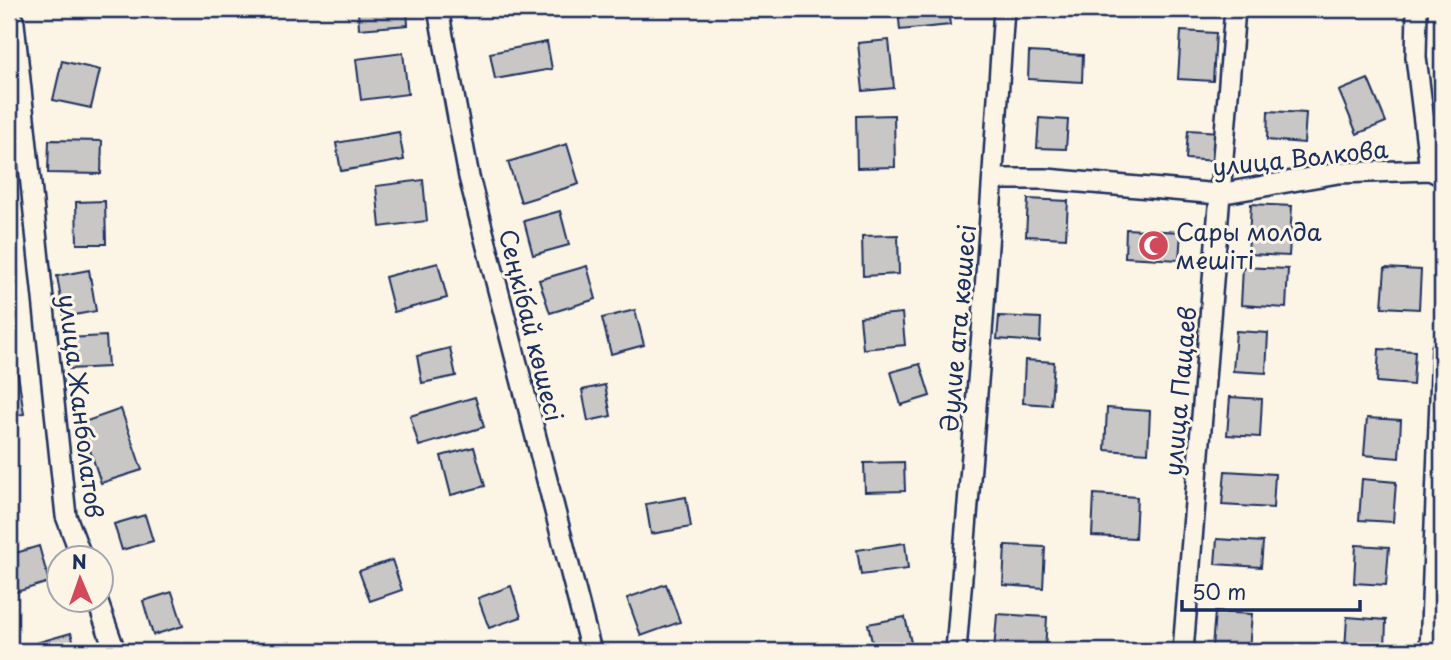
<svg xmlns="http://www.w3.org/2000/svg" width="1451" height="660" font-family="'Playpen Sans',sans-serif">
<style>
.building{fill:#c8c7c6;stroke:#1b2f5e;stroke-width:2}
.lines{fill:none;stroke-linecap:round;stroke-linejoin:round}
.minor-casing{stroke:#1b2f5e;stroke-width:24}
.minor{stroke:#fcf5e5;stroke-width:19}
.labels{text-anchor:middle;dominant-baseline:central;stroke-width:6;stroke-linejoin:round;paint-order:stroke}
.street-label{font-size:24px;fill:#1b2f5e;stroke:#fcf5e5}
.poi-label{font-size:24px;fill:#1b2f5e;stroke:#fcf5e5;text-anchor:start}
</style>
<rect width="100%" height="100%" fill="#fcf5e5"/>
<filter id="ink" filterUnits="userSpaceOnUse"><feTurbulence type="fractalNoise" baseFrequency=".0143" numOctaves="2"/><feDisplacementMap in="SourceGraphic" scale="14" xChannelSelector="R" yChannelSelector="G"/><feConvolveMatrix kernelMatrix="1 2 1 2 8 2 1 2 1" color-interpolation-filters="sRGB"/></filter>
<g filter="url(#ink)">
<g class="building">
<path d="M358,9H407L408,25L359,29Z"/>
<path d="M898,9H948L950,25L900,30Z"/>
<path d="M1038,9H1092V18L1038,14Z"/>
<path d="M1181,31L1216,33L1213,81L1178,79Z"/>
<path d="M889,40L894,88L863,91L858,43Z"/>
<path d="M547,42L552,69L495,79L490,53Z"/>
<path d="M1029,52L1083,55L1082,82L1028,79Z"/>
<path d="M403,53L408,94L361,100L356,59Z"/>
<path d="M62,61L100,70L91,108L53,100Z"/>
<path d="M1368,79L1386,122L1357,134L1339,91Z"/>
<path d="M1268,111L1306,113L1304,143L1267,140Z"/>
<path d="M894,115L895,167L857,168L856,116Z"/>
<path d="M1039,118L1068,120L1066,149L1037,148Z"/>
<path d="M1188,130L1220,132L1218,161L1186,159Z"/>
<path d="M399,132L404,160L341,171L336,143Z"/>
<path d="M49,140L102,141L101,174L48,173Z"/>
<path d="M567,144L579,184L521,202L508,162Z"/>
<path d="M423,180L427,221L380,227L376,186Z"/>
<path d="M1028,199L1068,201L1066,238L1026,236Z"/>
<path d="M105,201L106,244H77L76,202Z"/>
<path d="M1251,204L1292,206L1289,256L1248,254Z"/>
<path d="M560,211L569,245L533,255L524,221Z"/>
<path d="M1126,229L1181,232L1179,260L1125,257Z"/>
<path d="M898,235L899,274L863,276L862,236Z"/>
<path d="M438,263L447,298L394,312L385,277Z"/>
<path d="M587,266L596,299L550,313L539,280Z"/>
<path d="M1243,267L1288,269L1286,308L1241,305Z"/>
<path d="M1385,268L1421,270L1419,309L1382,307Z"/>
<path d="M89,270L96,311L64,317L57,276Z"/>
<path d="M635,310L644,345L611,354L602,318Z"/>
<path d="M902,313L905,345L863,349L860,317Z"/>
<path d="M999,316L1041,318L1040,342L997,339Z"/>
<path d="M9,320L15,360L9,361Z"/>
<path d="M1236,331L1268,333L1266,373L1233,371Z"/>
<path d="M106,336L108,367L69,369L67,338Z"/>
<path d="M450,348L456,376L422,383L417,356Z"/>
<path d="M1379,349L1415,351L1413,385L1377,382Z"/>
<path d="M1025,360L1054,362L1051,405L1023,403Z"/>
<path d="M920,364L930,396L901,405L891,372Z"/>
<path d="M18,374L24,414L9,416V376Z"/>
<path d="M605,385L611,416L588,421L582,390Z"/>
<path d="M475,397L484,427L419,446L410,416Z"/>
<path d="M1230,397L1262,399L1260,437L1227,435Z"/>
<path d="M1107,408L1150,411L1148,453L1105,450Z"/>
<path d="M121,409L142,470L101,483L81,423Z"/>
<path d="M1367,418L1401,420L1399,458L1364,455Z"/>
<path d="M474,447L485,486L451,495L441,456Z"/>
<path d="M904,462L905,491L865,492L864,463Z"/>
<path d="M1225,471L1275,474L1273,508L1222,505Z"/>
<path d="M1362,479L1396,482L1393,522L1359,520Z"/>
<path d="M1094,494L1137,497L1135,538L1092,536Z"/>
<path d="M686,497L691,527L651,534L646,504Z"/>
<path d="M145,515L153,541L122,550L114,524Z"/>
<path d="M1217,539L1263,542L1261,567L1215,564Z"/>
<path d="M905,543L908,569L861,575L857,550Z"/>
<path d="M1005,545L1045,547L1043,588L1003,585Z"/>
<path d="M1356,545L1389,547L1386,585L1354,583Z"/>
<path d="M39,546L49,582L10,594L9,555Z"/>
<path d="M392,560L402,590L370,601L359,571Z"/>
<path d="M666,584L680,622L641,636L627,598Z"/>
<path d="M511,586L521,617L489,628L478,598Z"/>
<path d="M172,592L183,626L153,635L143,601Z"/>
<path d="M1215,612L1252,614L1249,650L1212,647Z"/>
<path d="M997,614L1047,617L1045,651H994Z"/>
<path d="M905,617L913,651H874L868,624Z"/>
<path d="M1347,617L1386,620L1385,651H1345Z"/>
<path d="M71,633L76,651H38L36,643Z"/>
<path d="M718,645V651H687L686,649Z"/>
</g>
<g class="lines">
<defs>
<g id="minor">
<path d="M10,9L14,23L66,516L82,558"/>
<path d="M438,9L469,177L591,651"/>
<path d="M1417,9L1416,57L1430,170"/>
<path d="M994,179H1046L1219,194L1338,173L1430,170L1442,176"/>
<path d="M97,600L115,651"/>
<path d="M956,651L983,320L1004,9"/>
<path d="M1183,651L1235,9"/>
<path d="M1430,651L1442,349"/>
</g>
</defs>
<use href="#minor" class="minor-casing"/>
<use href="#minor" class="minor"/>
</g>
</g>
<defs>
<symbol id="mosque-disc" viewBox="-11 -11 22 22"><circle r="9.5" fill="#d1495b" stroke="#fcf5e5"/><path d="M3.5-4.9A6 6 0 1 0 3.5 4.9A5 5 0 1 1 3.5-4.9Z" fill="#fff"/></symbol>
</defs>
<g fill-rule="evenodd">
<use href="#mosque-disc" x="1136" y="228" width="35" height="35"/>
</g>
<g class="labels">
<g class="street-label">
<text transform="translate(1300 157) rotate(-6)">улица Волкова</text>
<text transform="translate(532 325) rotate(76)">Сеңкібай көшесі</text>
<text transform="translate(957 328) rotate(-85)">Әулие ата көшесі</text>
<text transform="translate(1179 391) rotate(-85)">улица Пацаев</text>
<text transform="translate(82 406) rotate(83)">улица Жанболатов</text>
</g>
<g class="poi-label">
<text x="1176" y="231">Сары молда<tspan x="1176" dy="28">мешіті</tspan></text>
</g>
</g>
<rect width="1451" height="660" fill="none" stroke="#fcf5e5" stroke-width="35"/>
<rect x="18" y="18" width="1416" height="625" fill="none" stroke="#1b2f5e" stroke-width="2.5" filter="url(#ink)"/>
<g transform="translate(80 579) rotate(358)"><circle r="33" fill="#fcf5e5" stroke="#a2a6af" stroke-width="2"/>
<path d="M0-5L12 26L0 18L-12 26Z" fill="#d1495b"/>
<text y="-10" font-size="19" font-weight="bold" text-anchor="middle" fill="#1b2f5e">N</text>
</g>
<path d="M1182 600v10h178v-10" fill="none" stroke="#1b2f5e" stroke-width="3.5"/>
<text x="1192" y="600" font-size="21" fill="#1b2f5e" stroke="#fcf5e5" stroke-width="5" paint-order="stroke">50 m</text>
</svg>
